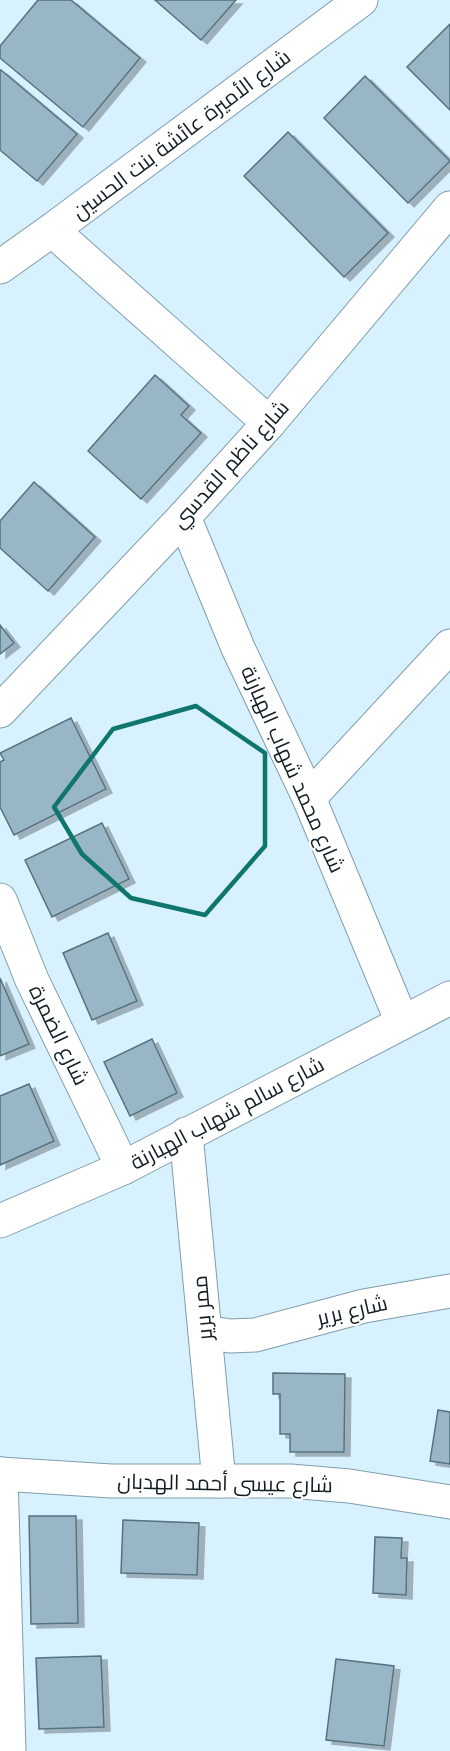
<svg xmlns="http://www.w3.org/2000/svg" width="450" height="1751" font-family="'PT Sans',Cairo,sans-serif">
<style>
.building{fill:#98b6c6;stroke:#557280;stroke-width:1.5;filter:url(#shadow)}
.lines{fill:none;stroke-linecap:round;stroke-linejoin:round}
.minor-casing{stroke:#7f9dac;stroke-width:35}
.minor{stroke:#fff;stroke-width:33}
.marked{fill:none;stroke:#0f766e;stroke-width:4.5;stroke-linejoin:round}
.labels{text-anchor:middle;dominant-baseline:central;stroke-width:4.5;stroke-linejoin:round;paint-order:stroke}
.street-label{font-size:21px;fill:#131e24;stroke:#fff}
</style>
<defs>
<filter id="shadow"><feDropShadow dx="6" dy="4" stdDeviation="0" flood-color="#0004"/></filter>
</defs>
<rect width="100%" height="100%" fill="#d8f1fe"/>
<g class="building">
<path d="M38,0H71L140,58L83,127L0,58V46Z"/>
<path d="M155,0H236L201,40Z"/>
<path d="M450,24V110L407,67Z"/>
<path d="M1,70L77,134L37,181L0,150V72Z"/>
<path d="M365,76L450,161L408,203L324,118Z"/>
<path d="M288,132L388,233L344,277L244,176Z"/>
<path d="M155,375L189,406L181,415L201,433L141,499L88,451Z"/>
<path d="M34,482L95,537L48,591L0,548V521Z"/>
<path d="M0,625L14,643L0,654Z"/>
<path d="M71,718L106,789L14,835L0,807V762L4,760L0,753Z"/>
<path d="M102,823L129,879L52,917L25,860Z"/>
<path d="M108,933L137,1001L92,1020L63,953Z"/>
<path d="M0,978L29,1044L0,1056Z"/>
<path d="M152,1039L177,1093L130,1116L104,1062Z"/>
<path d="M29,1084L54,1141L0,1165V1096Z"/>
<path d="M273,1373L345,1374L344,1452H290V1434H280V1394H273Z"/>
<path d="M438,1410L450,1412V1464L430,1461Z"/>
<path d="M29,1516H76L78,1623L31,1624Z"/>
<path d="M123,1520L199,1523L197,1575L121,1573Z"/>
<path d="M375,1537L402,1538L401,1558H407L406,1595L373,1593Z"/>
<path d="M101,1656L104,1727L39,1729L36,1658Z"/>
<path d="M336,1659L394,1666L384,1746L326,1740Z"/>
</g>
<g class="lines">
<defs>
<g id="minor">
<path d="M52,230L269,423"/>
<path d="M0,267L52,230L361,0"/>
<path d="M184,517L238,648L309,798L402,1022"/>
<path d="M0,711L184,517L269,423L450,208"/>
<path d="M309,798L450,646"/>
<path d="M0,900L32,980L123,1168"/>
<path d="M186,1134L219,1481"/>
<path d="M0,1221L123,1168L450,998"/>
<path d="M205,1332L230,1336L255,1335L364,1306L450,1291"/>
<path d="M0,1474L111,1481H290L349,1486L450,1502"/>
<path d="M1,1474L9,1751"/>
</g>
</defs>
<use href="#minor" class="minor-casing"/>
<use href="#minor" class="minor"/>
</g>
<path class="marked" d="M196,706L265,753V846L205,915L131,898L82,854L54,807L113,729Z"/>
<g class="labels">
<g class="street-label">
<text transform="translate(181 134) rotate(-37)">شارع الأميرة عائشة بنت الحسين</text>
<text transform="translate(230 464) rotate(-48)">شارع ناظم القدسي</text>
<text transform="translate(293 769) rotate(66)">شارع محمد شهاب الهبارنة</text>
<text transform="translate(59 1035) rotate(64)">شارع الضمرة</text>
<text transform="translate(227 1113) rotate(-28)">شارع سالم شهاب الهبارنة</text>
<text transform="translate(202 1308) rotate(-95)">ممر برير</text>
<text transform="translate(352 1310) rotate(-13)">شارع برير</text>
<text transform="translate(225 1483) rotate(1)">شارع عيسى أحمد الهدبان</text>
</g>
</g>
</svg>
